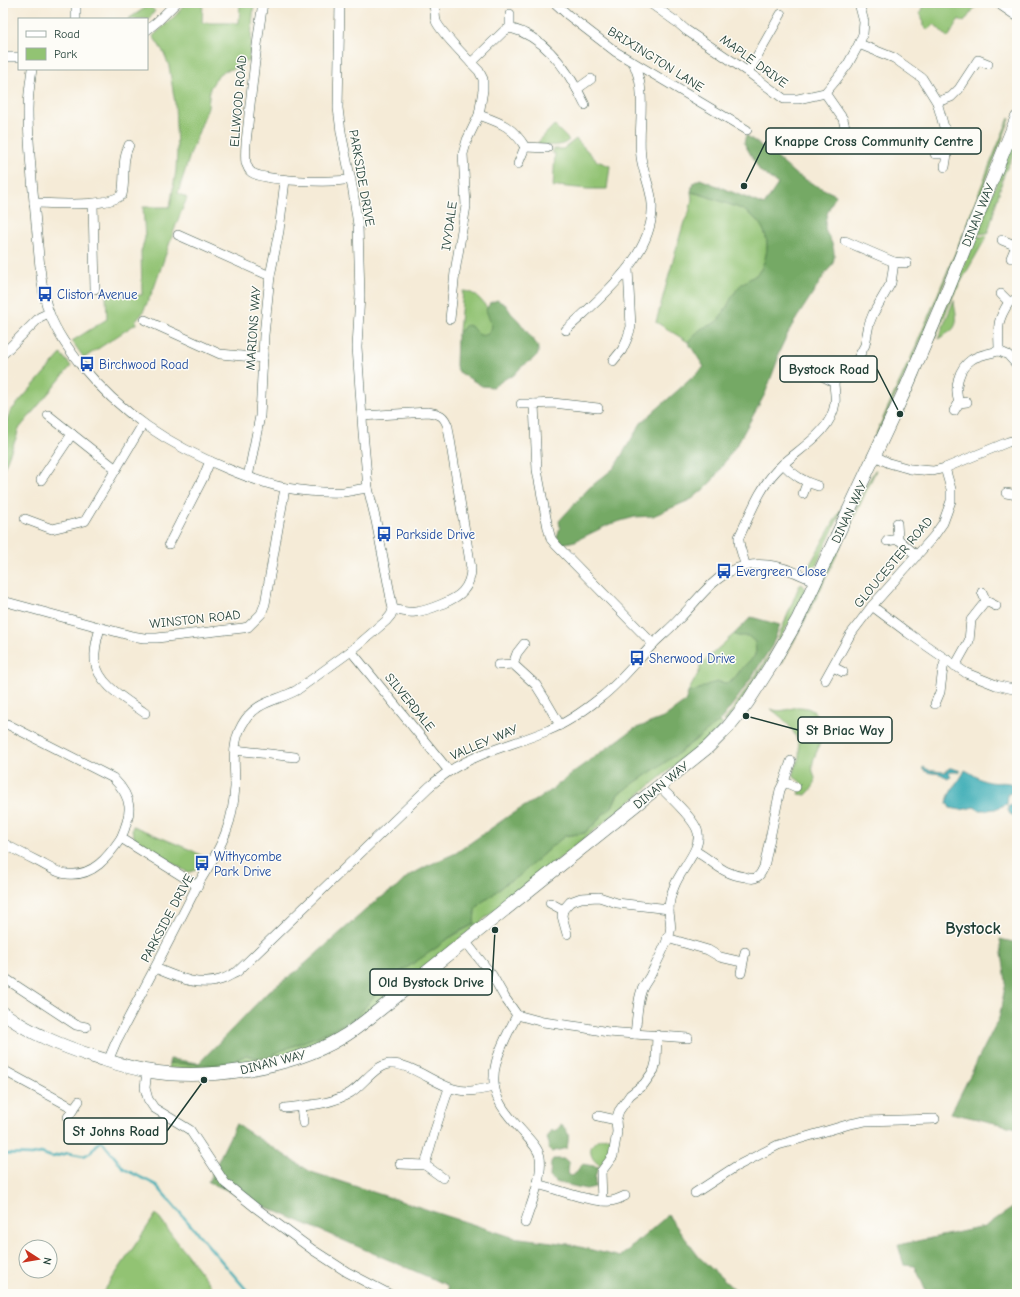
<svg xmlns="http://www.w3.org/2000/svg" width="1020" height="1297" font-family="'Comic Neue',sans-serif">
<style>
.green{fill:#92c373;stroke:#588054}
.forest{fill:#75a965;stroke:#4a734c}
.water{fill:#3cadb6;stroke:#2e7575}
.lines{fill:none;stroke-linecap:round;stroke-linejoin:round}
.stream{stroke:#3cadb6;stroke-width:2.5}
.street-casing{stroke:#3f574c;stroke-width:10}
.secondary-casing{stroke:#3f574c;stroke-width:14}
.street{stroke:#fff;stroke-width:9}
.secondary{stroke:#fff;stroke-width:13}
.labels{text-anchor:middle;dominant-baseline:central;stroke-width:3;stroke-linejoin:round;paint-order:stroke}
.street-label{font-size:13px;fill:#1f3d34;stroke:#fdfcf7}
.transit-label{font-size:13px;fill:#164399;stroke:#fdfcf7;text-anchor:start}
.district-label{font-size:17px;font-weight:bold;fill:#1f3d34;stroke:#fdfcf7}
.leader{fill:none;stroke:#1f3d34;stroke-width:1.5}
.callout-dot{fill:#1f3d34;stroke:#fdfcf7;stroke-width:1.5}
.callout{fill:#fdfcf7;stroke:#1f3d34;stroke-width:1.5}
.callout-label{font-size:14px;text-anchor:middle;font-weight:bold;fill:#1f3d34}
</style>
<rect width="100%" height="100%" fill="#fdfcf7"/>
<filter id="ink" filterUnits="userSpaceOnUse"><feTurbulence type="fractalNoise" baseFrequency=".025" numOctaves="2"/><feDisplacementMap in="SourceGraphic" scale="8" xChannelSelector="R" yChannelSelector="G"/><feConvolveMatrix kernelMatrix="1 2 1 2 8 2 1 2 1" color-interpolation-filters="sRGB"/></filter>
<filter id="wash" filterUnits="userSpaceOnUse"><feTurbulence type="fractalNoise" baseFrequency=".012" numOctaves="4" result="noise"/><feDisplacementMap in="SourceGraphic" scale="16" xChannelSelector="R" yChannelSelector="G"/><feGaussianBlur stdDeviation="0.9" result="paint"/><feColorMatrix in="noise" values="0 0 0 0 0 0 0 0 0 0 0 0 0 0 0 0 0 1.4 0 .05"/><feComposite in="paint" operator="in"/></filter>
<g filter="url(#wash)">
<rect width="100%" height="100%" fill="#f5ebd7"/>
<g class="green">
<path d="M140,3H145L155,11L147,21V19H128L145,8Z"/>
<path d="M186,3H203L202,23H239L240,3H254L249,62L241,61L238,64V68L227,70L219,74L210,88L208,107L190,155L178,193L187,198L177,222L154,288L142,314L135,322L137,323L84,358L72,341L107,319L106,296L142,295L141,252L145,238L143,207H170L176,171L177,149L175,103L169,66L164,53L153,36L176,15Z"/>
<path d="M924,3H978L964,22L959,19L948,38L934,24L927,30L923,26L922,17L920,13Z"/>
<path d="M1009,118L1010,119L968,227L966,226L990,164Z"/>
<path d="M554,125L569,140C561,148 549,145 538,145L539,141Z"/>
<path d="M1017,130V147L1004,174L988,233H985L981,234L977,233Z"/>
<path d="M576,139L597,161L610,166L607,189H588L557,186L553,187L555,153H552V149H563Z"/>
<path d="M691,192C702,194 711,198 720,201C730,205 743,208 751,215C769,229 771,249 761,269C755,279 745,279 738,288C730,297 727,310 719,319C713,326 707,325 701,329C696,333 692,338 688,342L656,322L679,239L684,222L689,213L692,199Z"/>
<path d="M964,232L965,233L912,361L910,360Z"/>
<path d="M985,235L987,236L954,294L902,412H901L976,236L982,237Z"/>
<path d="M463,291C467,291 472,293 475,295C486,302 495,322 501,333L458,341Z"/>
<path d="M954,300C954,311 961,322 951,331C947,334 942,336 938,339Z"/>
<path d="M61,354L71,366L18,430L17,436L3,470V431L10,412Z"/>
<path d="M908,363L910,364L816,566L810,570L809,566L847,498Z"/>
<path d="M875,470H876C846,534 817,601 782,663L781,662L795,637L866,486Z"/>
<path d="M802,584L805,588L804,594C782,639 756,682 726,722L724,721L736,705L775,646L799,586Z"/>
<path d="M734,634L738,636L748,635L755,642L756,651L754,657L741,669L733,680L728,683L718,682L693,692L689,690L700,670V665Z"/>
<path d="M797,707C804,707 815,708 817,717C818,720 816,723 817,726C818,733 821,738 819,745C818,751 814,756 813,762C810,780 824,777 806,795L799,794L803,784L794,777C793,770 798,764 799,756C801,740 792,728 781,717C778,714 774,712 771,709C780,713 788,709 797,707Z"/>
<path d="M720,721L723,725L714,734L360,1019L329,1038L283,1056L218,1069L168,1068L169,1063L212,1065L234,1061L246,1055L260,1058L269,1057L278,1052L318,1036L356,1018L379,990L393,977L439,946L444,941L474,924L475,910L483,901L489,898L506,883L518,877L551,847L565,836L585,833L589,828L595,824L602,815L612,807L618,794L676,755Z"/>
<path d="M133,826L191,850L206,858C201,866 197,872 187,872L135,840L132,830Z"/>
<path d="M607,1137L611,1138C610,1153 611,1155 600,1165C592,1161 587,1150 594,1143C597,1139 602,1138 607,1137Z"/>
<path d="M156,1214L217,1294H102Z"/>
</g>
<g class="forest">
<path d="M746,135L775,156L794,173L813,184L836,195C830,207 825,214 825,228C825,232 828,235 830,239C835,249 837,263 827,271L791,327L778,354V359L765,394L739,441L712,481L704,489L692,499L653,516L635,517L610,524L575,541L562,544L557,537L560,527L559,521L589,488L614,468L641,423L704,367L688,342C692,338 696,333 701,329C707,325 713,326 719,319C727,310 730,297 738,288C745,279 755,279 761,269C771,249 769,229 751,215C743,208 730,205 720,201C711,198 702,194 691,192L693,183L700,179L764,205L778,184L760,171L744,143Z"/>
<path d="M497,300L506,305L511,313L518,320L538,346V354L533,359L521,367L513,376L508,377L493,387L482,386L459,372L456,366L457,337V335L466,325L471,326C476,332 479,338 488,334L492,327L486,310L490,303Z"/>
<path d="M751,617L780,625L772,646L739,696L720,721L676,755L618,794L612,807L602,815L595,824L589,828L585,833L565,836L551,847L518,877L506,883L489,898L483,901L475,910L474,924L460,931L444,941L439,946L393,977L379,990L356,1018L318,1036L278,1052L269,1057L260,1058L246,1055L234,1061L212,1065L169,1063L170,1059L199,1063L269,991L298,970L377,900L396,888L407,877L427,866L456,853L510,815L549,792L576,770L634,729L663,718L685,702L689,690L693,692L709,684L718,682L728,683L733,680L745,665L754,657L756,651L755,642L748,636H738L734,634Z"/>
<path d="M1000,939L1017,943V1128L951,1113L999,1018L1006,982Z"/>
<path d="M236,1124L311,1172L512,1237L568,1244L620,1257L668,1215L699,1257L739,1294H449L447,1285L208,1182Z"/>
<path d="M561,1125C570,1131 569,1138 567,1148L551,1152L548,1149L549,1144L547,1138L552,1130L556,1131Z"/>
<path d="M553,1159H565L569,1163L568,1172L569,1175L572,1176L575,1174L582,1164L599,1167L595,1177V1187L586,1189L555,1182L550,1177L551,1162Z"/>
<path d="M1017,1205V1294H927L915,1266L904,1265L898,1245L984,1227Z"/>
</g>
<g class="water">
<path d="M923,767C925,768 927,769 929,770C931,771 944,772 946,772L949,768H951L961,771L960,772H950L949,774L951,777L947,779C939,769 931,777 923,769Z"/>
<path d="M965,770C972,773 978,779 985,781C998,785 1004,779 1017,786V795L1010,793L1008,794L1007,804L995,809L987,810H979L974,807L961,810L950,808L947,803C948,790 960,782 965,770Z"/>
<path d="M1017,800V817L1010,814L1008,810L1009,806L1013,805Z"/>
</g>
<g class="lines">
<path class="stream" d="M3,1154L32,1155L41,1153L52,1157L68,1153L84,1156L91,1152L99,1142L102,1141L124,1169L156,1185L250,1294"/>
</g>
</g>
<g filter="url(#ink)">
<g class="lines">
<defs>
<g id="street">
<path d="M76,3V19"/>
<path d="M263,3C257,40 253,77 249,114C248,130 244,147 246,163C247,165 248,169 250,171C260,182 335,183 351,179"/>
<path d="M432,3C437,10 434,14 436,21C439,30 470,62 479,71L483,79V90L479,115L467,140L463,154L466,206L455,272L450,319"/>
<path d="M555,3L568,15L616,52L747,130"/>
<path d="M650,3L678,23L686,30L748,72L784,99H798L825,93L836,80L848,64L859,44L863,34L864,22L859,3"/>
<path d="M510,28V14"/>
<path d="M147,30L158,21L176,3"/>
<path d="M859,44L894,58L922,78L937,102L944,127L947,154L945,167"/>
<path d="M3,57H19"/>
<path d="M471,63L504,31L510,28C546,37 570,73 585,105"/>
<path d="M32,69C30,83 28,96 28,110C28,148 33,187 36,224C39,251 40,291 50,315C57,333 68,348 80,364C121,414 169,445 228,469C247,477 266,484 286,488C304,491 324,493 343,492C351,491 360,489 368,488"/>
<path d="M748,72L781,14"/>
<path d="M577,89L591,79"/>
<path d="M825,93L843,119L846,131"/>
<path d="M937,102L951,97L959,89L978,60L988,64"/>
<path d="M479,115C501,123 512,126 525,147L547,148"/>
<path d="M935,154H947"/>
<path d="M518,164L525,147"/>
<path d="M34,203C57,203 104,208 122,195C126,178 121,161 129,145"/>
<path d="M93,204L95,289"/>
<path d="M178,235L270,276"/>
<path d="M1002,240L1017,246"/>
<path d="M845,241L894,262"/>
<path d="M1011,258L1016,246"/>
<path d="M1001,294L1009,302L1017,299"/>
<path d="M145,320L220,354L263,358"/>
<path d="M566,330C600,298 655,255 652,204C651,188 643,173 641,157C638,133 644,108 640,84C639,77 636,70 634,64"/>
<path d="M999,351C999,327 995,324 1009,302"/>
<path d="M3,354L40,317L49,313"/>
<path d="M613,361L622,350L627,339L631,327L628,269"/>
<path d="M834,382L857,360L865,345L869,324L873,314L891,283L894,262L907,263"/>
<path d="M959,403C954,388 958,369 971,360C977,355 991,353 999,351L1008,355L1017,365"/>
<path d="M521,404H534"/>
<path d="M598,408L553,403L534,404L537,470L548,528L551,539L556,545L653,644"/>
<path d="M954,411L959,403L967,402"/>
<path d="M48,415L116,469"/>
<path d="M362,416L428,412C440,414 444,415 448,427L471,568C471,576 469,584 463,591C456,600 427,611 415,612C407,613 400,611 393,609"/>
<path d="M875,456L889,463L910,469L933,471L945,468L1008,442L1017,440"/>
<path d="M783,464C793,475 804,482 818,486"/>
<path d="M248,477L260,416L264,335L270,276L279,231L285,180"/>
<path d="M41,480L72,434"/>
<path d="M1006,493L1017,495"/>
<path d="M803,494L807,483"/>
<path d="M25,519L52,529L85,521L143,424"/>
<path d="M897,523L898,539L917,556"/>
<path d="M887,541L898,539"/>
<path d="M169,544L203,478L210,461"/>
<path d="M745,566C744,556 738,547 739,537C750,515 759,489 776,471C795,450 831,435 835,403C836,397 834,389 834,382L824,377"/>
<path d="M982,592L986,601L996,606"/>
<path d="M3,601L132,636L144,638H157L243,628L248,627L261,614L265,604L285,488"/>
<path d="M872,606L908,633L966,673L996,685L1017,690"/>
<path d="M100,628C97,638 94,650 95,661C98,685 127,700 145,713"/>
<path d="M524,644L517,653L513,664L536,685L546,701L560,725"/>
<path d="M351,651L449,771"/>
<path d="M498,665L513,664"/>
<path d="M955,666L969,641L971,620L986,601"/>
<path d="M833,667L843,672"/>
<path d="M825,680L850,635L872,606L934,536L943,523L951,501V489L945,468"/>
<path d="M935,704L940,692L943,668L946,659"/>
<path d="M3,722L113,778C134,799 132,813 121,838L198,886"/>
<path d="M235,750L295,757"/>
<path d="M784,782L796,787"/>
<path d="M3,843C15,850 27,856 39,862C47,866 57,873 67,874C93,877 108,857 121,838"/>
<path d="M695,851C714,861 721,874 745,877C749,878 753,880 757,877C761,875 762,870 764,867L780,790L784,782L791,761"/>
<path d="M550,903L563,910L562,916L567,934"/>
<path d="M563,910L570,902L581,898L599,897L617,903L669,909"/>
<path d="M667,938L708,950L720,957L742,962"/>
<path d="M465,941L492,975L505,998L517,1015L543,1022L580,1027L608,1032L688,1038"/>
<path d="M155,968C176,977 200,988 223,979C228,977 232,974 237,972L429,787C436,781 443,775 451,770C481,751 516,744 549,730C567,723 585,710 600,698C620,683 635,663 653,644C661,636 671,628 679,619C696,602 712,578 735,569C763,558 791,569 816,582"/>
<path d="M741,973L745,952"/>
<path d="M3,977L76,1025L86,1027"/>
<path d="M517,1015C505,1040 484,1072 499,1101C504,1112 513,1121 521,1130C527,1137 538,1147 540,1157C543,1177 531,1204 525,1223"/>
<path d="M635,1034C637,1020 637,1005 641,992C643,986 647,981 650,976C657,962 666,946 670,932C672,925 669,917 669,910C669,902 671,894 674,887C680,870 701,850 698,833C696,820 669,796 659,786"/>
<path d="M108,1061L116,1042C143,990 170,940 196,888C207,868 220,851 227,829C232,816 234,801 235,787C235,767 231,744 242,725C256,700 276,702 297,690L351,651L386,621L391,615L393,609L376,521L368,488L363,432L357,347L360,295L358,225L353,191L341,132L338,108L340,3"/>
<path d="M3,1070L73,1108"/>
<path d="M147,1071L145,1088L148,1099L154,1108L190,1130L225,1183L256,1208L313,1250L347,1272L389,1294"/>
<path d="M301,1106L303,1123"/>
<path d="M285,1108C307,1105 330,1105 350,1093C363,1085 374,1066 389,1064C409,1062 435,1084 454,1089C467,1093 480,1090 493,1087"/>
<path d="M598,1116L616,1120"/>
<path d="M68,1117L79,1101"/>
<path d="M400,1164L425,1165"/>
<path d="M443,1178L425,1165L435,1130L449,1088"/>
<path d="M537,1184C557,1189 591,1203 610,1201C615,1201 620,1198 625,1196"/>
<path d="M695,1193L735,1167L778,1145L789,1142L850,1124L865,1121L935,1119"/>
<path d="M602,1201L601,1172L613,1156L617,1132L616,1120L619,1111L630,1095L644,1084L654,1070L656,1062L657,1035"/>
</g>
<g id="secondary">
<path d="M1001,3L1017,14"/>
<path d="M3,1013C31,1034 62,1046 95,1057C112,1062 130,1068 148,1071C206,1081 291,1068 341,1038C352,1032 363,1023 373,1015L708,747L728,727L747,703L770,667L798,619L906,388L944,299L1017,118"/>
</g>
</defs>
<use href="#street" class="street-casing"/>
<use href="#secondary" class="secondary-casing"/>
<use href="#street" class="street"/>
<use href="#secondary" class="secondary"/>
</g>
</g>
<defs>
<symbol id="bus-bare" viewBox="-9 -9 18 18"><path d="M-5-6H5V4H4V6H2V4H-2V6H-4V4H-5ZM-3.5-4V0h7V-4ZM-3.5 1.2v1.5H-2V1.2ZM2 1.2v1.5H3.5V1.2Z" fill="#1a4fb4" stroke="#fdfcf7" stroke-width="2.5" paint-order="stroke"/></symbol>
</defs>
<g fill-rule="evenodd">
<use href="#bus-bare" x="34" y="283" width="22" height="22"/>
<use href="#bus-bare" x="76" y="353" width="22" height="22"/>
<use href="#bus-bare" x="373" y="523" width="22" height="22"/>
<use href="#bus-bare" x="713" y="560" width="22" height="22"/>
<use href="#bus-bare" x="626" y="647" width="22" height="22"/>
<use href="#bus-bare" x="191" y="852" width="22" height="22"/>
</g>
<g class="labels">
<g class="street-label">
<text transform="translate(656 59) rotate(32)">BRIXINGTON LANE</text>
<text transform="translate(754 61) rotate(36)">MAPLE DRIVE</text>
<text transform="translate(238 101) rotate(-85)">ELLWOOD ROAD</text>
<text transform="translate(362 178) rotate(80)">PARKSIDE DRIVE</text>
<text transform="translate(978 215) rotate(-68)">DINAN WAY</text>
<text transform="translate(449 226) rotate(-82)">IVYDALE</text>
<text transform="translate(253 328) rotate(-86)">MARIONS WAY</text>
<text transform="translate(849 512) rotate(-65)">DINAN WAY</text>
<text transform="translate(893 562) rotate(-50)">GLOUCESTER ROAD</text>
<text transform="translate(195 619) rotate(-6)">WINSTON ROAD</text>
<text transform="translate(410 702) rotate(51)">SILVERDALE</text>
<text transform="translate(484 742) rotate(-23)">VALLEY WAY</text>
<text transform="translate(661 785) rotate(-39)">DINAN WAY</text>
<text transform="translate(167 918) rotate(-62)">PARKSIDE DRIVE</text>
<text transform="translate(273 1062) rotate(-14)">DINAN WAY</text>
</g>
<g class="transit-label">
<text x="57" y="294">Cliston Avenue</text>
<text x="99" y="364">Birchwood Road</text>
<text x="396" y="534">Parkside Drive</text>
<text x="736" y="571">Evergreen Close</text>
<text x="649" y="658">Sherwood Drive</text>
<text x="214" y="856">Withycombe<tspan x="214" dy="15">Park Drive</tspan></text>
</g>
<g class="district-label">
<text x="973" y="928">Bystock</text>
</g>
</g>
<path class="leader" d="M744 186L766 141M900 414L877 369M746 716L798 730M495 930L492 982M204 1080L167 1131"/>
<g class="callout-dot">
<circle cx="744" cy="186" r="4"/>
<circle cx="900" cy="414" r="4"/>
<circle cx="746" cy="716" r="4"/>
<circle cx="495" cy="930" r="4"/>
<circle cx="204" cy="1080" r="4"/>
</g>
<g class="callout">
<rect x="766" y="128" width="215" height="26" rx="4"/>
<rect x="780" y="356" width="97" height="26" rx="4"/>
<rect x="798" y="717" width="94" height="26" rx="4"/>
<rect x="370" y="969" width="122" height="26" rx="4"/>
<rect x="64" y="1118" width="103" height="26" rx="4"/>
</g>
<g class="callout-label">
<text x="874" y="146">Knappe Cross Community Centre</text>
<text x="829" y="374">Bystock Road</text>
<text x="845" y="735">St Briac Way</text>
<text x="431" y="987">Old Bystock Drive</text>
<text x="116" y="1136">St Johns Road</text>
</g>
<rect width="1020" height="1297" fill="none" stroke="#fdfcf7" stroke-width="16"/>
<rect x="18" y="18" width="130" height="52" fill="#fdfcf7" stroke="#a4b0a9"/>
<rect x="26" y="31" width="20" height="6" fill="#ffffff" stroke="#a4b0a9"/>
<text x="54" y="38" font-size="12" fill="#1f3d34">Road</text>
<rect x="26" y="48" width="20" height="12" fill="#92c373" stroke="#a4b0a9"/>
<text x="54" y="58" font-size="12" fill="#1f3d34">Park</text>
<g transform="translate(38 1259) rotate(102)"><circle r="19" fill="#fdfcf7" stroke="#a4b0a9"/>
<path d="M0-3L7 15L0 10L-7 15Z" fill="#c8321e"/>
<text y="-6" font-size="11" font-weight="bold" text-anchor="middle" fill="#1f3d34">N</text>
</g>
</svg>
